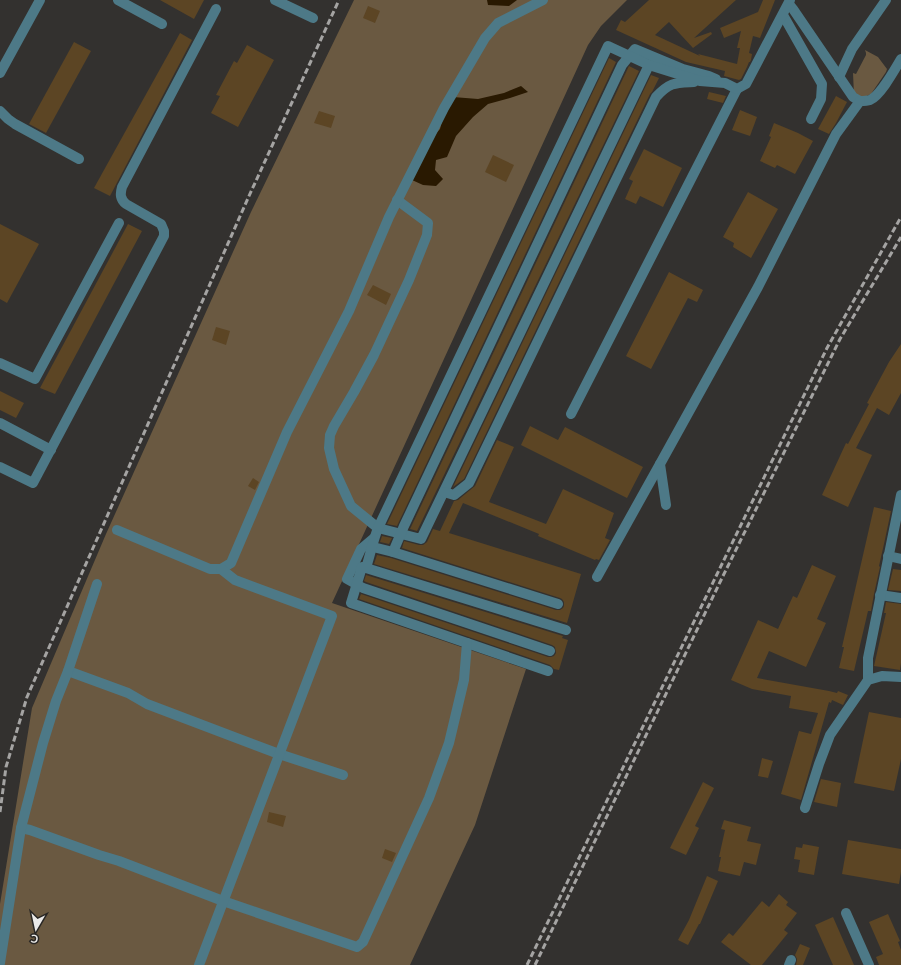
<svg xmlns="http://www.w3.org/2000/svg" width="901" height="965" font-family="Lato,sans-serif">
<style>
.green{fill:#6a5941}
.water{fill:#291901}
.building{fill:#5c4524}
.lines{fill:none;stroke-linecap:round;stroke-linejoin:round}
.minor{stroke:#4d7987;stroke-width:10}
.rail{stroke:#a5a4a3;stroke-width:3;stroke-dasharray:6 3;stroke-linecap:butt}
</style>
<rect width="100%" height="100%" fill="#33312f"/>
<g class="green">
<path d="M354,0H627L601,26L588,45L332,603L526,669L475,825L410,965H0V904L32,708L106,534L251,212Z"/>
<path d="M865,50L878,57L887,69L886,72L871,94L862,98L854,95L853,73L856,74L866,55V53Z"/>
</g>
<g class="water">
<path d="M487,0H517L509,6L488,5Z"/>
<path d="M521,86L528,92L510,98L488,104L473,117L456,136L447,157L436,160L435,170L443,179L436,186L423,185L412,180L428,143L440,129L443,117L453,97L478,99L504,93Z"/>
</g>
<g class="building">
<path d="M160,0H204L194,19Z"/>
<path d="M649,0H736L694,38L711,32L712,34L693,48L669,22L655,35L700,56L698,54L737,64L740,48H737L741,31L724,38L720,28L758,12L763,0H775L760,38L753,36L749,53L752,54L751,60L750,62H749L747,67L741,79L739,80L724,76L725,71L686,62L616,30L621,20L625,22Z"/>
<path d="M368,6L380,11L375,23L363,18Z"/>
<path d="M180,33L192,40L110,196L94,188Z"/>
<path d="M74,42L91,51L46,133L29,124Z"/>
<path d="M247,45L274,60L238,127L211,113L220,96L216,95L234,61L237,63Z"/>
<path d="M609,58L616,62L397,526L387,524Z"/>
<path d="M629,66L639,71L417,531L410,529L628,68Z"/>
<path d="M651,75L659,78L652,92L650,94L464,479L453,487Z"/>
<path d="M709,92L726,96L723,103L707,99Z"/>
<path d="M836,96L847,102L836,123L829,134L818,129Z"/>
<path d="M740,110L757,117L750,136L732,130Z"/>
<path d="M319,111L335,116L331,128L314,123Z"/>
<path d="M774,123L798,133L813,141L795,174L777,165L775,168L760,161L771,137L769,136Z"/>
<path d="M644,149L682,168L663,207L640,196L636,204L625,199L633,181L629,179Z"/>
<path d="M493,155L514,165L506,182L485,172Z"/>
<path d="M748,192L778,209L751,258L733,247L734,243L723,237Z"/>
<path d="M0,224L39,244L7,303L0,299Z"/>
<path d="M128,224L142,231L55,394L40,388Z"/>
<path d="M669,272L703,290L697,302L688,298L651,369L626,356Z"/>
<path d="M373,285L391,294L386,305L367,295Z"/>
<path d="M216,327L230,331L226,345L212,340Z"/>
<path d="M901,344V393L889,415L877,408L856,448L872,455L848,507L822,495L846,443L848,444L869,404L867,403L889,362Z"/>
<path d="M0,391L24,403L16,418L0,410Z"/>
<path d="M530,426L558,440L565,427L643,467L627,498L521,445Z"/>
<path d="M497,440L514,447L489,502L546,524L563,489L614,513L605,538L610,540L599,560L596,559L595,560L538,536L539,534L463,503L449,533L581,574L567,623L374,564L377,555L391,558L556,610H560L563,608L564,606V602L562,599L560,598L402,548L404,541L419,545H423L427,542L433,529L440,531L454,501L458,500L475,486Z"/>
<path d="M253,478L259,482L255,490L248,486Z"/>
<path d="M874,507L891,511L884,544L879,566L880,567L874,594L871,611H868L854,671L839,668L844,647H842Z"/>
<path d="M382,536L392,538L389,544L380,542Z"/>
<path d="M812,565L836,576L817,619L826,623L806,667L769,651L757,678L829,691L837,693L838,691L848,695L843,705L832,700L831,703L829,702L801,800L781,794L799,731L811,734L818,713L789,708L791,696L752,689L731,680L758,620L778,629L793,596L797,598Z"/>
<path d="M893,569L901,570V591L888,590Z"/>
<path d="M366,575L563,636L562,638L568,640L559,670L554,669L550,665L359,599L361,594L548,657H551L554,656L556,653L555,647L552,645L366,582L364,581Z"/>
<path d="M886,602L901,604V663L900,670L874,666L886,613H884Z"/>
<path d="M869,712L901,718V759L894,791L854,783Z"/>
<path d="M762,758L773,761L768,778L758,776Z"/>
<path d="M821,779L841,783L837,807L814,802Z"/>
<path d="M703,782L714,788L695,826L699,828L686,855L670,848Z"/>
<path d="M269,812L286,816L283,827L267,822Z"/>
<path d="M724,820L751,827L747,841L761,844L756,865L744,862L740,876L718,871L721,857H719L725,830L721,829Z"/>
<path d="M848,840L901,849V872L899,884L842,874Z"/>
<path d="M803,844L819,847L814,875L798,872L800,860L794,859L796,847L802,848Z"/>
<path d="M385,849L396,853L392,862L382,858Z"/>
<path d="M707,876L718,881L700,924H699L688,945L678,940L689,920Z"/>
<path d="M779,894L788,902L786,905L797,913L784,930L788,933L762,965H751L721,942L729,933L733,936L762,901L769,907Z"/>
<path d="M888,914L900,941L898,942L901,950V965H879L876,957L883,954L869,922Z"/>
<path d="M833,917L854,965H833L815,925Z"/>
<path d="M800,944L810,948L803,965H796L797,959L795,955Z"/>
</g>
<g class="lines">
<g class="minor">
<path d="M118,0L162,24"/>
<path d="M275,0L313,18"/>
<path d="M789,4L793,9L853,97L860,101C863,101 867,101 870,100C881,95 895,69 901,59"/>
<path d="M783,15L822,84L821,99L811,119"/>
<path d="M0,73L40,0"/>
<path d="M839,77L852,49L886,0"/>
<path d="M0,111L8,119L15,124L79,159"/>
<path d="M397,200L428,223L427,235L409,280L374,355L354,392L334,426L330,435L329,448L334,469L351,506L378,528L421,539L649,65"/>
<path d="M0,363L35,379L119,223"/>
<path d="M571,414L737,89"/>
<path d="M0,423L51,450"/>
<path d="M0,467L33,483L164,236V231L161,224L126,204C120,199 120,194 122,187L216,9"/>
<path d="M444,492L454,495L469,483L656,97C670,82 675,83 694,82"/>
<path d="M666,505L660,464L758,287L836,134L860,101"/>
<path d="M117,530L210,569H221L231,563L287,432L349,311L389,217L444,108L485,38L498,23L543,0"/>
<path d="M374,538L361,549L347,579L363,588L550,651"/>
<path d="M373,547L393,552L558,604"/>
<path d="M393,552L404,526L622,65L635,49L683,69L709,76L716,79"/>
<path d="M888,556L901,559"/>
<path d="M366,568L566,630"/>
<path d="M597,577L660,464"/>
<path d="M880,595L901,598"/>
<path d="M68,671L128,693L147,704L279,754L343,775"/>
<path d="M548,671L351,603L362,567L366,568C370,555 373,541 378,528L608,46L649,65L700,81L725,83L737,89L746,84L790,0"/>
<path d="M868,680V658L901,495"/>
<path d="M805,808L819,764L830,735L868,680L882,676L901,677"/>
<path d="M21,828L30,830L99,855L119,861L223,901L357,947L363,942L429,798L449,743L464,680L467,643"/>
<path d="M846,913L869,965"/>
<path d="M0,963L21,828L43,743L56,701L68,671L97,584"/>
<path d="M199,965L332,616L235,580L221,569"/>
<path d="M789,965L791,960"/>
</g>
<g class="rail">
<path d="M0,812L6,767L27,697L249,196L339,0"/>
<path d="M527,965L827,348L901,217"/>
<path d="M535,965L722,578L840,339L901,237"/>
</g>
</g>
<g transform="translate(36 929) rotate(189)" stroke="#292725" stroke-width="3" paint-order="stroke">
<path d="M0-3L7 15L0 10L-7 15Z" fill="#ebeae9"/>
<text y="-6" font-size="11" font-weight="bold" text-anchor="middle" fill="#ebeae9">С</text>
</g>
</svg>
